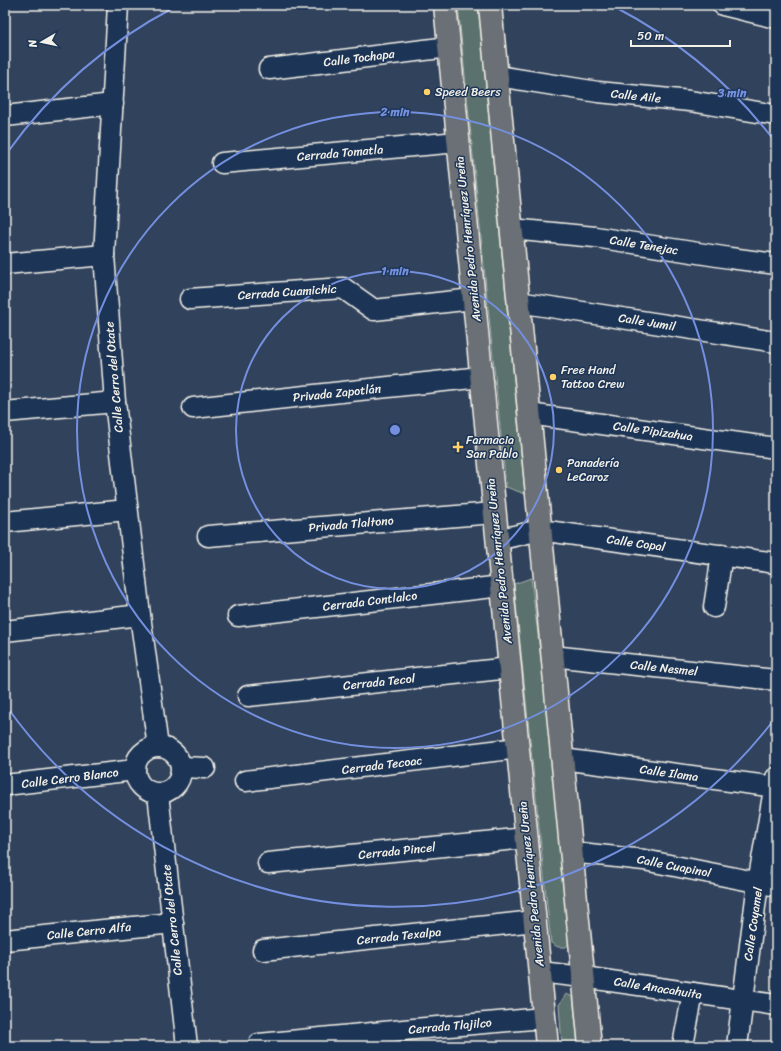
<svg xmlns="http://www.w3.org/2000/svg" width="781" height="1051" font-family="Sriracha,sans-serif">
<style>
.green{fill:#5a716d;stroke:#a7b1aa}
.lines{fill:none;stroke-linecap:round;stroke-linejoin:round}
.minor-casing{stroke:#f4f1e8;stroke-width:23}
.major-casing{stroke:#f4f1e8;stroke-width:25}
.minor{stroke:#1d3557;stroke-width:20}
.major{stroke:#6b6f75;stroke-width:22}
.ring{fill:none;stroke:#738fde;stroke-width:2}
.poi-dot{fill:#ffd166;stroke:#1d3557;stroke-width:1.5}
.labels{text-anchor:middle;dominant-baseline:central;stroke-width:3;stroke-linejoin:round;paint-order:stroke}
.street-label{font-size:12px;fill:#f4f1e8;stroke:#1d3557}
.poi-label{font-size:12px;fill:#f4f1e8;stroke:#1d3557;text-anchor:start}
.centre{fill:#738fde;stroke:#1d3557;stroke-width:2}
.ring-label{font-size:12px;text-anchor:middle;font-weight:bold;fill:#738fde;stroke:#1d3557;stroke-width:3;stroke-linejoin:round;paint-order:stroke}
</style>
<rect width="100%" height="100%" fill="#31425d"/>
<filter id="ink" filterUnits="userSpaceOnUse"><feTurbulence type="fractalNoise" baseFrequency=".025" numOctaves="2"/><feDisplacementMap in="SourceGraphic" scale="8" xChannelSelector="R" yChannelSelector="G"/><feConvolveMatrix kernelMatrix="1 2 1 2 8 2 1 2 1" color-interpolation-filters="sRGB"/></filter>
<g filter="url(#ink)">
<g class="green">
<path d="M458,5H478L525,494L506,487Z"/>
<path d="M531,578L575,937L566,947H558L551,943L514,584Z"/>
<path d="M566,994L573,997L578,1046H562L559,1005Z"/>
</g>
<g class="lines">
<defs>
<g id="minor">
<path d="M118,5L104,255L115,402L140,615L158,747"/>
<path d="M723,5L776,18"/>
<path d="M269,69L449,47"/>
<path d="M497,76L598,92L690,101L776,115"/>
<path d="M5,116L113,104"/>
<path d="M222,163L458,142"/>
<path d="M511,229L595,237L730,258L776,264"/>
<path d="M5,264L104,255"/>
<path d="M190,299L343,288L374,310L473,299"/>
<path d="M518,302L776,342"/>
<path d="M193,408L481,377"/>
<path d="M5,412L115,402"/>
<path d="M529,414L776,448"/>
<path d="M5,522L127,510"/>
<path d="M208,536L494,513"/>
<path d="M497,540L540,530L776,563"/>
<path d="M714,607L722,555"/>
<path d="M238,616L502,586"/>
<path d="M5,631L140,615"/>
<path d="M552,656L776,680"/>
<path d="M248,696L510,668"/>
<circle cx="158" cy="770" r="23"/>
<path d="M562,759L776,787"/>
<path d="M181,767L205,768"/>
<path d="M245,781L518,748"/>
<path d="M5,785L135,770"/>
<path d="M158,794L187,1046"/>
<path d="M571,852L644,860L776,886"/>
<path d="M268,863L527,838"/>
<path d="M5,940L173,923"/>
<path d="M263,950L535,921"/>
<path d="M540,972L583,977L776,1005"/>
<path d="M684,1040L693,993"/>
<path d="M259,1044L414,1029L544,1018"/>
<path d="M737,1046L758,883L776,778"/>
</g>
<g id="major">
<path d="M445,5L547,1046"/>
<path d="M490,5L590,1046"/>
</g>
</defs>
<use href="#minor" class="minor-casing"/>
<use href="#major" class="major-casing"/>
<use href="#minor" class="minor"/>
<use href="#major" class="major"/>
</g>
</g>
<g class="ring">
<circle cx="395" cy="430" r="159"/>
<circle cx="395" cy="430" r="318"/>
<path d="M776 717A477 477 0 0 1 7 707M7 153A477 477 0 0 1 175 7M615 7A477 477 0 0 1 776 143"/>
</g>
<g class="poi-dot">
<circle cx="427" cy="92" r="4"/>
<circle cx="553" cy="377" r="4"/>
<path d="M456 441h4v4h4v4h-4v4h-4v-4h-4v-4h4z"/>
<circle cx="559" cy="470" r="4"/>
</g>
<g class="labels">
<g class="street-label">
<text transform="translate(359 58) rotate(-7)">Calle Tochapa</text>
<text transform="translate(636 96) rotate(6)">Calle Aile</text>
<text transform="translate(340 153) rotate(-5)">Cerrada Tomatla</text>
<text transform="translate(468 239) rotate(-96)">Avenida Pedro Henríquez Ureña</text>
<text transform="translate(644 245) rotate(9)">Calle Tenejac</text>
<text transform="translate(287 292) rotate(-4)">Cerrada Cuamichic</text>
<text transform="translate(647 322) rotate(9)">Calle Jumil</text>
<text transform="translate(114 377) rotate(-95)">Calle Cerro del Otate</text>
<text transform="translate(337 393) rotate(-6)">Privada Zapotlán</text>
<text transform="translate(653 431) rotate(8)">Calle Pipizahua</text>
<text transform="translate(351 524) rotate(-5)">Privada Tlaltono</text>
<text transform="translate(636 543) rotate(8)">Calle Copal</text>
<text transform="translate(499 561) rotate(-96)">Avenida Pedro Henríquez Ureña</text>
<text transform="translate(370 601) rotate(-7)">Cerrada Contlalco</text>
<text transform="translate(664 668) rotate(6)">Calle Nesmel</text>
<text transform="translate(379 682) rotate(-6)">Cerrada Tecol</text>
<text transform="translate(382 765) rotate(-7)">Cerrada Tecoac</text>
<text transform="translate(669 773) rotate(8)">Calle Ilama</text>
<text transform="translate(70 778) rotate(-7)">Calle Cerro Blanco</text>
<text transform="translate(397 851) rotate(-6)">Cerrada Pincel</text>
<text transform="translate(674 866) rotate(11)">Calle Cuapinol</text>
<text transform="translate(531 884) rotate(-96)">Avenida Pedro Henríquez Ureña</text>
<text transform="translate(172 920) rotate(-96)">Calle Cerro del Otate</text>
<text transform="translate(753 924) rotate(-82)">Calle Coyamel</text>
<text transform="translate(89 931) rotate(-6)">Calle Cerro Alfa</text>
<text transform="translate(399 936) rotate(-6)">Cerrada Texalpa</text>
<text transform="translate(658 988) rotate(9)">Calle Anacahuita</text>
<text transform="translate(450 1026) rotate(-5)">Cerrada Tlajilco</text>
</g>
<g class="poi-label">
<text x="435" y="92">Speed Beers</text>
<text x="561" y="370">Free Hand<tspan x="561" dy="14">Tattoo Crew</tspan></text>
<text x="466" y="440">Farmacia<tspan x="466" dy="14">San Pablo</tspan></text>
<text x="567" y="463">Panadería<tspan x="567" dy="14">LeCaroz</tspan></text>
</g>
</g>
<circle cx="395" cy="430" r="6" class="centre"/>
<g class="ring-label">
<text x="732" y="97">3 min</text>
<text x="395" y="116">2 min</text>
<text x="395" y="275">1 min</text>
</g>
<rect width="781" height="1051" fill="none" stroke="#1d3557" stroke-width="20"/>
<rect x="10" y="10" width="761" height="1031" fill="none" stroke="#f4f1e8" stroke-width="1.5" filter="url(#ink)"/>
<g transform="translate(42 42) rotate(261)" stroke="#1d3557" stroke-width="3" paint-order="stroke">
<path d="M0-3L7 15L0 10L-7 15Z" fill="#f4f1e8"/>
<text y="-6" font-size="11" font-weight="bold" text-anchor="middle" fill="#f4f1e8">N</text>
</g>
<path d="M631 40v6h99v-6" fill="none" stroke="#f4f1e8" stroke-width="2"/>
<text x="637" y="40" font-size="12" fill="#f4f1e8" stroke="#1d3557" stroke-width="3" paint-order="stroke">50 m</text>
</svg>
